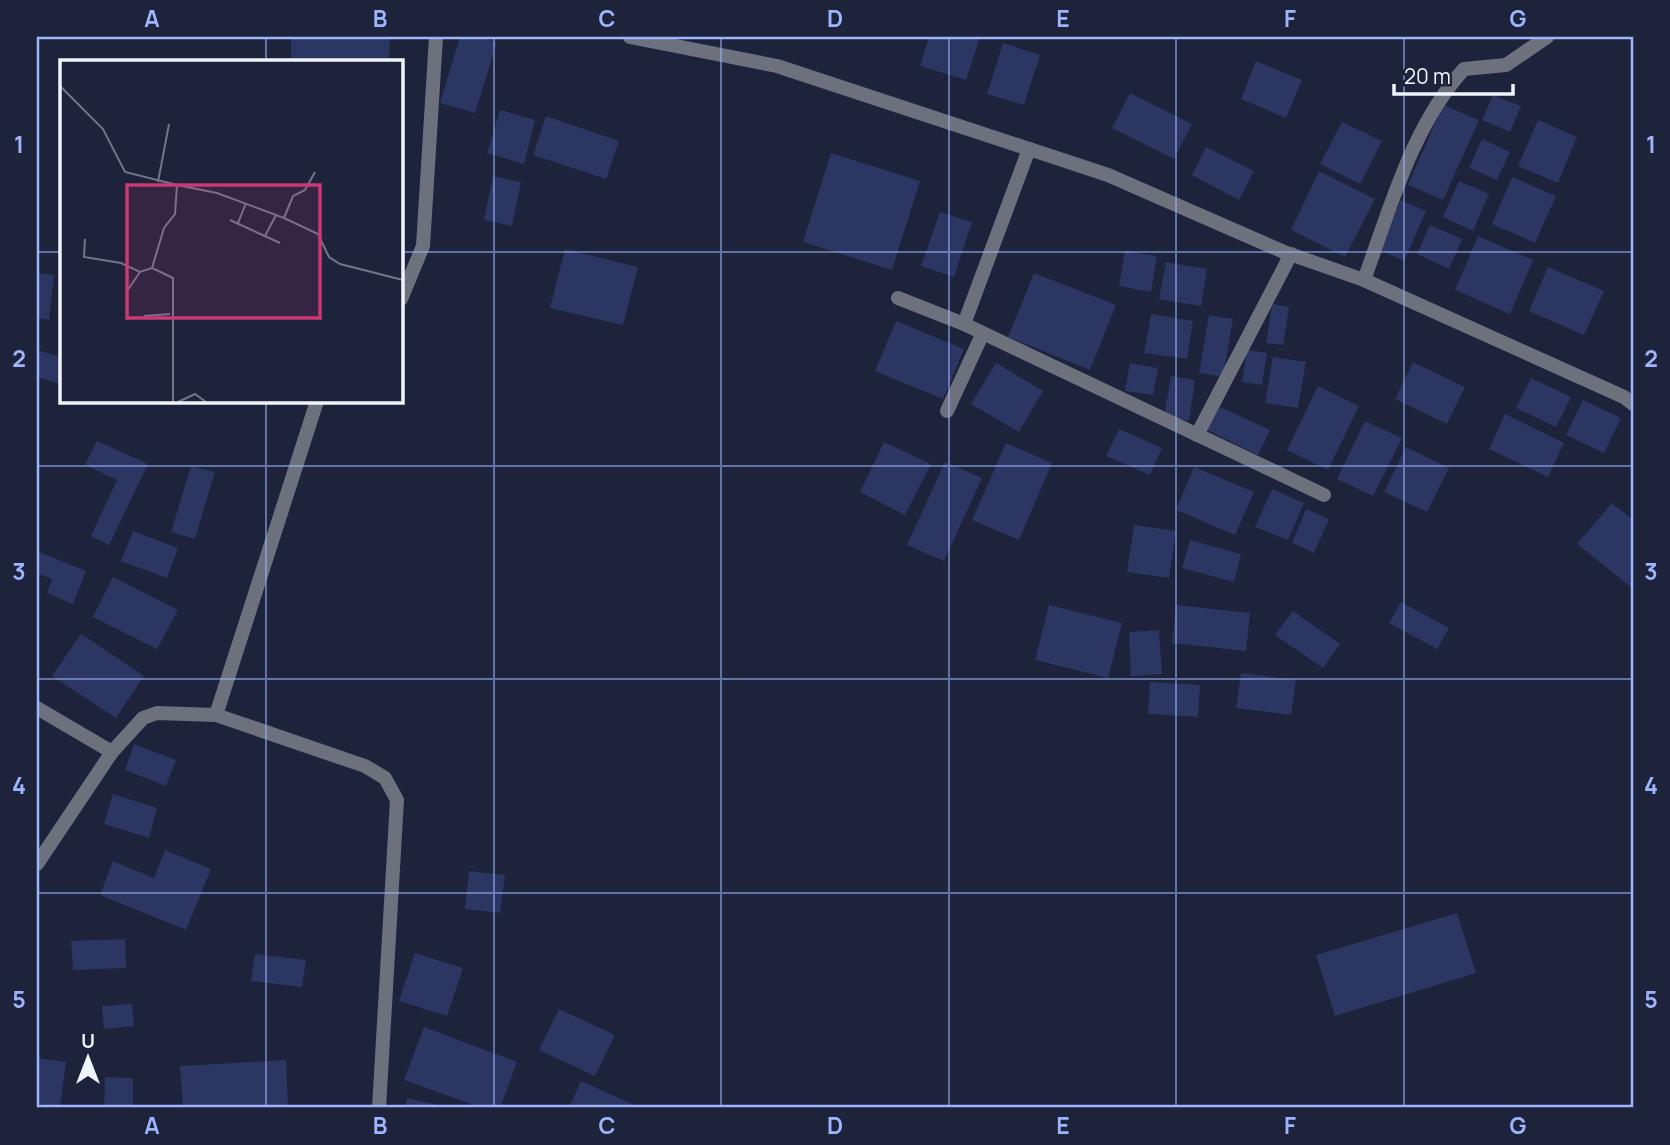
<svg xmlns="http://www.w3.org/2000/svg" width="1670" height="1145" font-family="Manrope,sans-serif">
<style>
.building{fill:#2b3662}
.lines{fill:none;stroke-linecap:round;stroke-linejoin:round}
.minor{stroke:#6d717e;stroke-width:14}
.grid{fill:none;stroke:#9eb4fd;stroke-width:2;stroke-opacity:0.55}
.inset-road{fill:none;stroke:#717788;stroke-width:2}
.view{fill:#c93973;fill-opacity:0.15;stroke:#c93973;stroke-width:3.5}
.inset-edge{fill:none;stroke:#f0f4fe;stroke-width:3.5}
.neatline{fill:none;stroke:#9eb4fd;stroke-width:2.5}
.grid-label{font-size:23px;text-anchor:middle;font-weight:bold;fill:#9eb4fd}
</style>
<rect width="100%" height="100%" fill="#1c233a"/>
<g class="building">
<path d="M291,37H390L389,61H291Z"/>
<path d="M460,37H479L497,42L475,113L440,103Z"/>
<path d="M929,37H980L966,80L920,66Z"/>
<path d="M1003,43L1040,55L1024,105L987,94Z"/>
<path d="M1256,61L1302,80L1286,118L1241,99Z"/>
<path d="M1130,93L1192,124L1174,159L1112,128Z"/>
<path d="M1493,95L1521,106L1510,132L1482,120Z"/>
<path d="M1443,105L1479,120L1443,200L1408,185Z"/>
<path d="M500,110L535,120L524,164L487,153Z"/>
<path d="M546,116L619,141L606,179L533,155Z"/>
<path d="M1538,120L1577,137L1558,183L1518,166Z"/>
<path d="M1342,122L1382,141L1360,184L1320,164Z"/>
<path d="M1482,139L1510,152L1497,180L1469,168Z"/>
<path d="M1206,147L1254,171L1239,200L1192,175Z"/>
<path d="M831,153L920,181L892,270L803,242Z"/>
<path d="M1319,171L1375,199L1345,257L1291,230Z"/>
<path d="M493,176L521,182L512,226L484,220Z"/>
<path d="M1512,177L1556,196L1535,243L1492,224Z"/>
<path d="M1459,181L1489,194L1473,231L1443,217Z"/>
<path d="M1401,200L1426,211L1404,261L1380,250Z"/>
<path d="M940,212L972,222L954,277L921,266Z"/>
<path d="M1430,225L1462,239L1449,269L1417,254Z"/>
<path d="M1478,236L1533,260L1510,314L1455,290Z"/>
<path d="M565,249L638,267L623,325L550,308Z"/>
<path d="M1125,251L1157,256L1151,292L1119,286Z"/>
<path d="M1166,262L1207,269L1201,306L1159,299Z"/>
<path d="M1548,267L1604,291L1584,335L1529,311Z"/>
<path d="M37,273L54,275L49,320L37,318Z"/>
<path d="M1034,273L1116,305L1090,370L1008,337Z"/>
<path d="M1272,304L1289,307L1283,345L1266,343Z"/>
<path d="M1151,314L1193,321L1187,359L1144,353Z"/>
<path d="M1209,315L1233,319L1223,377L1199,373Z"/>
<path d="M896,321L964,349L943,399L875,371Z"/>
<path d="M37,350L61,357V384L37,377Z"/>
<path d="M1247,350L1267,353L1262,385L1242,382Z"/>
<path d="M1273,357L1306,362L1298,408L1265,403Z"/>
<path d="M1413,362L1465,387L1447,424L1395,399Z"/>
<path d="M996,363L1043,391L1019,432L971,404Z"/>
<path d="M1130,363L1158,368L1153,395L1125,391Z"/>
<path d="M1171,376L1195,380L1189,421L1164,416Z"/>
<path d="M1531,378L1571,397L1556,427L1516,408Z"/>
<path d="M1318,386L1359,406L1328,470L1287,450Z"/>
<path d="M1583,400L1621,418L1604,453L1566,435Z"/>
<path d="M1218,406L1270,430L1258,455L1207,430Z"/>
<path d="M1505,414L1564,443L1548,477L1489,449Z"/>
<path d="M1365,421L1402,438L1373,496L1337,479Z"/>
<path d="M1119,429L1162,448L1150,475L1106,456Z"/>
<path d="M97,441L148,464L109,545L91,536L117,480L85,465Z"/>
<path d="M884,442L931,464L905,515L860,492Z"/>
<path d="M1006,443L1052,463L1019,540L972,520Z"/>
<path d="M1406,447L1449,468L1427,512L1384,492Z"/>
<path d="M945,462L982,478L944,561L907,545Z"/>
<path d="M191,466L215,472L195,539L171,532Z"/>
<path d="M1194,467L1254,492L1235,535L1176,510Z"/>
<path d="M1272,489L1304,503L1288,540L1255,527Z"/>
<path d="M1612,503L1633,520L1632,588L1577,544Z"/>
<path d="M1306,509L1329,519L1314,553L1292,543Z"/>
<path d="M1134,525L1176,531L1169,578L1127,572Z"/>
<path d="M133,531L178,548L167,578L121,561Z"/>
<path d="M1190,540L1241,554L1234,582L1182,568Z"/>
<path d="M37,551L86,571L73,604L47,593L52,579L37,573Z"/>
<path d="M113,577L178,610L157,649L93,617Z"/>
<path d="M1401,602L1449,628L1437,649L1389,623Z"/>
<path d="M1049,605L1122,623L1108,678L1035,660Z"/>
<path d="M1176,605L1250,613L1246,651L1172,643Z"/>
<path d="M1293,611L1340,644L1323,668L1275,635Z"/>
<path d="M1159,630L1162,674L1131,676L1129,632Z"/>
<path d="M81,634L144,676L116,718L52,676Z"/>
<path d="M1241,673L1296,680L1291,715L1236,708Z"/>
<path d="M1150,682L1200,685L1198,717L1148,714Z"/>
<path d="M134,744L176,760L166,786L125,770Z"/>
<path d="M113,794L157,808L149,838L104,824Z"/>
<path d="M165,850L211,869L186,930L100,895L113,861L154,878Z"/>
<path d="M469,871L505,875L500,913L465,909Z"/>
<path d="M1457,913L1476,973L1335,1016L1316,955Z"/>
<path d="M125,939L126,968L73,970L71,941Z"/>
<path d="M415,953L463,968L447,1016L399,1001Z"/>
<path d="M255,954L306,960L302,987L251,981Z"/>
<path d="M132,1004L134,1026L104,1029L102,1006Z"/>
<path d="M559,1009L615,1035L595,1076L539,1050Z"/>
<path d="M424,1027L517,1062L500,1108H482L404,1080Z"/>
<path d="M37,1058L66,1062L60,1107L37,1104Z"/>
<path d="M286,1060L288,1108H183L180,1066Z"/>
<path d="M105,1077L133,1078V1108H104Z"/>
<path d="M581,1081L632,1104L630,1108H569Z"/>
<path d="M407,1098L446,1107V1108H405Z"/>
</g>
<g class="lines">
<g class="minor">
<path d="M630,37L777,66L1108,175L1284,252L1364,280L1624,397L1633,404"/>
<path d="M1364,280C1390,209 1412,126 1464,69L1506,65L1547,37"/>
<path d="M898,298L964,324L1324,495"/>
<path d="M401,299L423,246L436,37"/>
<path d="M964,324L1029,149"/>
<path d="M317,401L216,715L365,766L385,778L397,800L379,1108"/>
<path d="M947,411L982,335"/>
<path d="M1197,435L1291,254"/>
<path d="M37,708L112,752L143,718L157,713L216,715"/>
<path d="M37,864L112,752"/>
</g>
</g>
<path class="grid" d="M266,37V61M494,37V1108M721,37V1108M949,37V1108M1176,37V1108M1404,37V1108M37,252H61M401,252H1633M266,401V1108M37,466H1633M37,679H1633M37,893H1633"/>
<g transform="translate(60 60)">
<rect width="343" height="343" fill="#1c233a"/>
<path class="inset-road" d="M0,26L43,69L65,112L117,125M98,122L109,64M224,158L233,136L245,130L255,112M170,160L220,183M178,163L186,143M205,176L216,155M25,179L24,197L61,203L80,212L92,208M67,231L80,212M84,256L110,254M113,342V218L92,208L104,168L115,154L117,125L157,133L224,158L258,174L269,197L280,204L343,220M118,342L135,334L146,342"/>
<path class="view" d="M67,125H260V258H67Z"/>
<rect width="343" height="343" class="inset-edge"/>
</g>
<rect width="1670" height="1145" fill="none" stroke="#1c233a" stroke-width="77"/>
<g transform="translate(88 1058)" stroke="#1c233a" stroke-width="5" paint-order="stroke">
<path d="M0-5L12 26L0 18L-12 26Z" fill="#f0f4fe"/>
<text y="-10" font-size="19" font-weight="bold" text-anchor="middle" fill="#f0f4fe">U</text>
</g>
<path d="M1394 84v10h119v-10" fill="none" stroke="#f0f4fe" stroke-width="3.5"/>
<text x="1404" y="84" font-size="21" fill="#f0f4fe" stroke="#1c233a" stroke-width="5" paint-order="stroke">20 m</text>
<rect x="38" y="38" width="1594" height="1068" class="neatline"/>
<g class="grid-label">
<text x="152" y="27">A</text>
<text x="380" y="27">B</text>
<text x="607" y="27">C</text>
<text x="835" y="27">D</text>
<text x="1063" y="27">E</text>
<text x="1290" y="27">F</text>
<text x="1518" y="27">G</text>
<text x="19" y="153">1</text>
<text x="1651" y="153">1</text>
<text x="19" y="367">2</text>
<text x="1651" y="367">2</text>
<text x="19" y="580">3</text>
<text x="1651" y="580">3</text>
<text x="19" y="794">4</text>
<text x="1651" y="794">4</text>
<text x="19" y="1008">5</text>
<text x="1651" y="1008">5</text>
<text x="152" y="1134">A</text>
<text x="380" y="1134">B</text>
<text x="607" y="1134">C</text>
<text x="835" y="1134">D</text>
<text x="1063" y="1134">E</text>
<text x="1290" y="1134">F</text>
<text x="1518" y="1134">G</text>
</g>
</svg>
